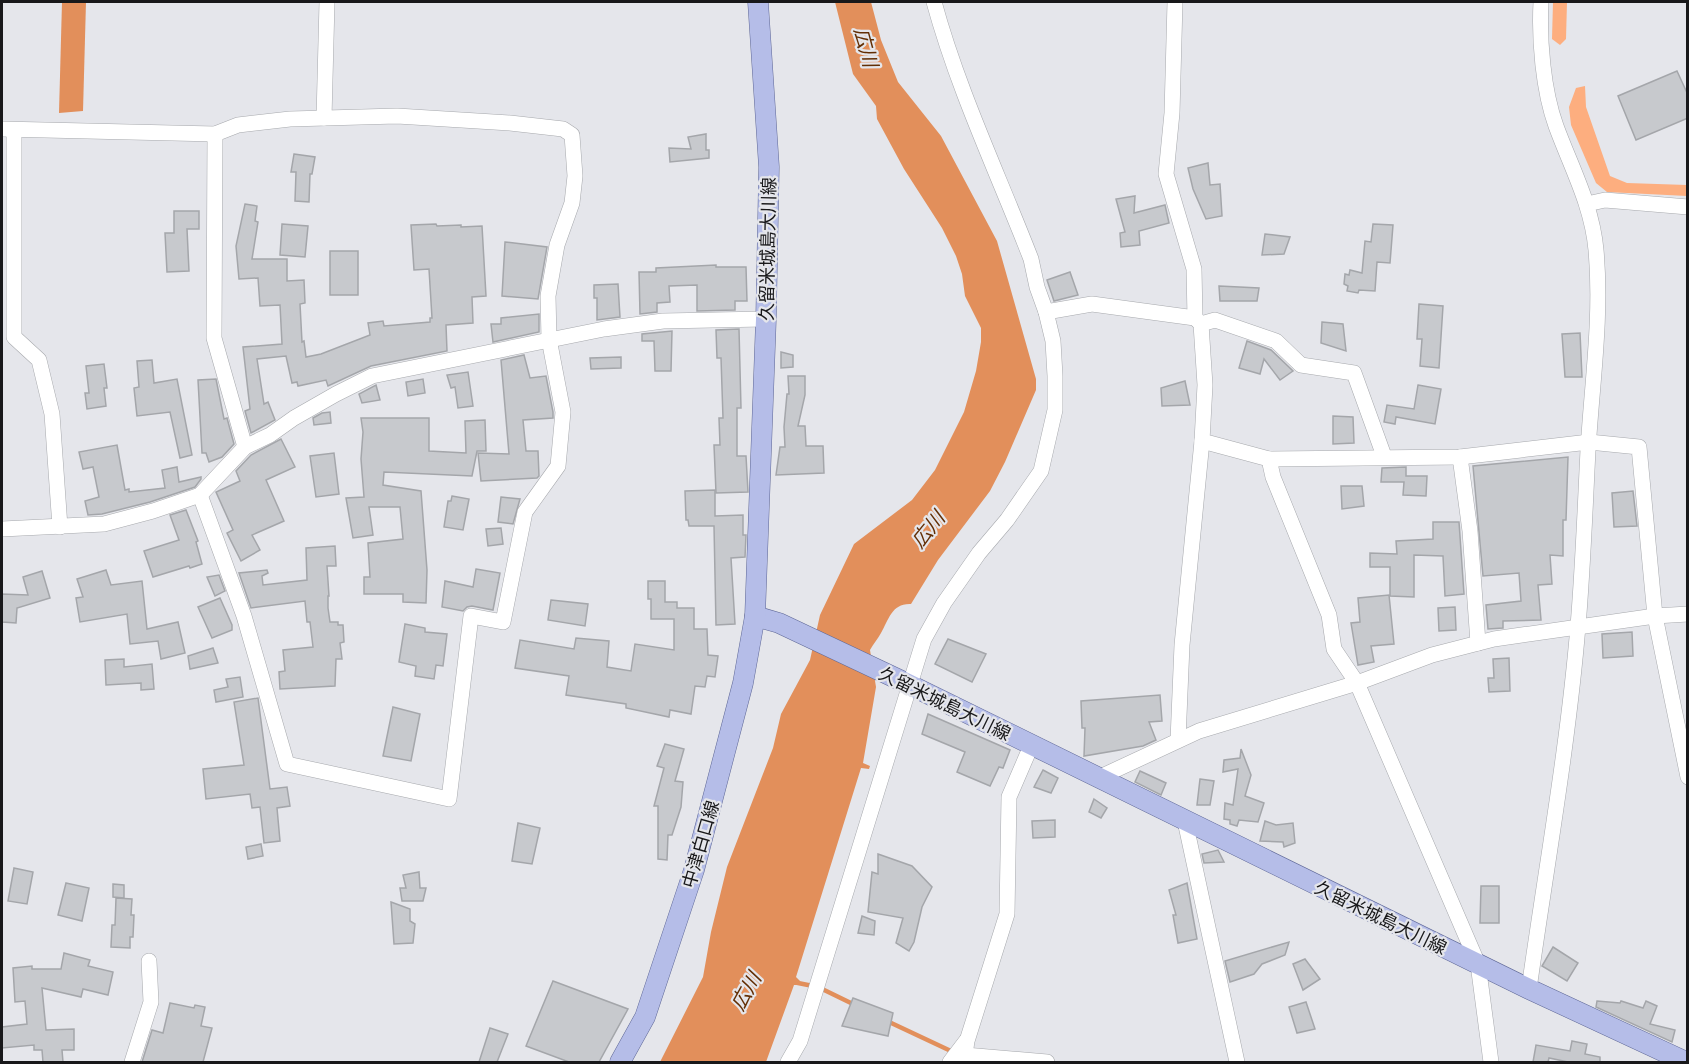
<svg xmlns="http://www.w3.org/2000/svg" width="1689" height="1064" font-family="Commissioner,'Noto Sans JP',sans-serif">
<style>
.green{fill:#fdae7f}
.water{fill:#e28f5b}
.lines{fill:none;stroke-linecap:round;stroke-linejoin:round}
.stream{stroke:#e28f5b;stroke-width:4.5}
.building{fill:#c7c9cd;stroke:#a4a6aa;stroke-width:1.5}
.minor-casing{stroke:#a7a9ad;stroke-width:16}
.major-casing{stroke:#5e6796;stroke-width:21}
.minor{stroke:#fff;stroke-width:15}
.major{stroke:#b5bde8;stroke-width:20}
.labels{text-anchor:middle;dominant-baseline:central;stroke-width:4.5;stroke-linejoin:round;paint-order:stroke}
.street-label{font-size:18px;fill:#18181a;stroke:#e5e6eb}
.water-label{font-size:20px;font-style:italic;fill:#632e04;stroke:#e5e6eb}
</style>
<rect width="100%" height="100%" fill="#e5e6eb"/>
<g class="green">
<path d="M1553,2H1567L1566,39L1560,45L1552,39Z"/>
<path d="M1585,86L1586,107L1610,176L1627,183L1687,185V196L1607,192L1596,183L1571,125L1569,107L1576,88Z"/>
</g>
<g class="water">
<path d="M62,2H86L83,111L59,113Z"/>
<path d="M835,2H871L881,40L898,82L941,136L997,241L1036,379V390L1005,462L990,491L938,560L911,604C892,603 889,619 881,633C878,639 873,644 870,650L876,687L863,763L870,766L869,769L861,768L796,977L800,981L799,985H794L766,1062H660L703,977L711,932L727,867L773,748L781,714L810,660L820,615L854,544L912,500L935,470L964,412L976,371L981,342V328L965,296L962,274L956,256L942,228L904,169L877,119L876,106L853,74Z"/>
</g>
<g class="lines">
<g class="stream">
<path d="M793,982L818,987L855,1005"/>
<path d="M887,1021L953,1052"/>
</g>
</g>
<g class="building">
<path d="M1677,71L1688,95V118L1636,140L1618,96Z"/>
<path d="M706,134V150H709V158L670,162L669,148L691,149L688,137Z"/>
<path d="M294,154L315,157L312,174H310L309,202L295,201L296,172H291Z"/>
<path d="M1208,163L1210,185L1220,184L1222,216L1206,219L1193,189L1188,168Z"/>
<path d="M1135,196L1134,213L1165,205L1169,223L1139,231L1140,245L1121,247L1120,233L1125,232L1116,199Z"/>
<path d="M245,204L257,206L255,221L258,222L252,259H287V281L304,280L305,303L300,304L302,342L304,341L306,357L321,354L370,335L368,323L383,321L384,326L430,322V318H432L429,269L414,270L411,225L436,224L437,226L461,225V227L482,226L486,296L472,297L473,323L446,325L447,351L371,366L328,386L326,380L298,386L297,382L292,383L286,356L257,359L264,404L268,402L275,420L251,433L245,411L250,409L243,347L282,344L280,305L260,306L258,278L239,279L236,246Z"/>
<path d="M174,211H199V229H187L189,271L167,272L165,233H174Z"/>
<path d="M282,224L308,226L305,257L280,255Z"/>
<path d="M1373,224L1393,225L1390,263L1377,262L1375,291L1359,290L1358,293L1347,291L1348,286L1344,284L1345,274L1349,275L1350,270L1362,273L1365,241L1371,242Z"/>
<path d="M1265,234L1290,237L1284,254L1262,255Z"/>
<path d="M505,242L547,247L538,299L502,296Z"/>
<rect x="330" y="251" width="28" height="44"/>
<path d="M716,265V267H746L747,301H735V310L697,311V285L669,286L670,302L657,303V312L640,314L639,272H656V268Z"/>
<path d="M1070,272L1078,295L1054,301L1047,280Z"/>
<path d="M618,284L620,317L597,320V298H594V285Z"/>
<path d="M1219,286L1259,288L1257,301H1220Z"/>
<path d="M1419,304L1443,306L1439,368L1420,366L1422,339H1417Z"/>
<path d="M539,314V332L493,342L491,324H501V318Z"/>
<path d="M1322,322L1343,324L1346,351L1321,343Z"/>
<path d="M739,329L741,408H737V456H746L748,492L716,493L714,445H720L719,418H723L721,358H717L716,330Z"/>
<path d="M672,331L671,371H655L654,341H642V334Z"/>
<path d="M1580,333L1582,377H1565L1562,334Z"/>
<path d="M1247,341L1271,350L1293,371L1280,380L1264,359L1260,374L1239,368Z"/>
<path d="M781,352L793,355V367L781,368Z"/>
<path d="M524,355L530,378L546,376L553,412V418L523,420L526,451H538L539,476L537,478L481,481L478,453L509,454L501,360Z"/>
<path d="M621,357V368L591,369L590,358Z"/>
<path d="M152,360L154,383L177,379L192,455L180,458L170,412L137,416L134,388L139,387L137,361Z"/>
<path d="M104,364L107,388H104L106,406L87,409L85,393H89L86,366Z"/>
<path d="M468,372L473,406L458,408L455,387L451,388L447,375Z"/>
<path d="M788,376H805V395L798,426H805L806,446H823L824,473L776,475L780,447H785L784,427L787,394H789Z"/>
<path d="M216,379L224,419L227,418L234,444L222,457L209,462L206,453H202L198,380Z"/>
<path d="M423,379L425,393L408,396L406,382Z"/>
<path d="M1185,381L1190,405L1162,406L1161,388Z"/>
<path d="M376,385L380,400L362,403L359,394Z"/>
<path d="M1418,385L1441,389L1435,424L1396,417L1395,424L1384,422L1387,405L1414,409Z"/>
<path d="M330,412L331,423L314,425L313,418L322,413Z"/>
<path d="M1333,416L1353,417L1354,443L1333,444Z"/>
<path d="M361,418H429V451L466,453L465,421L485,420L486,451H477L472,476L384,472L383,485L421,491L427,570L426,603L403,602V594H364V577H370L368,543L403,539L400,507H369L373,535L353,538L346,498L364,497L361,459L363,432Z"/>
<path d="M281,439L295,467L266,480L284,521L252,535L260,550L241,561L227,533L233,530L216,492L240,481L236,471L251,455Z"/>
<path d="M117,445L125,490L129,489V492L165,488L162,470L177,467L179,482L201,477V479L195,487L150,502L102,514L88,515L85,501L99,497L93,467L83,469L79,452Z"/>
<path d="M334,453L339,494L316,497L310,456Z"/>
<path d="M1568,457L1566,520H1563V556L1550,555L1552,584L1538,585L1541,620L1503,621V628L1488,629L1486,605L1521,601L1519,573L1483,576L1473,466Z"/>
<path d="M1406,467V476H1427L1426,496L1403,495L1404,482H1381L1382,468Z"/>
<path d="M1341,486H1362L1364,506L1342,509Z"/>
<path d="M715,490V516L743,515V535H746L745,557L731,558L735,624L716,625L714,526H689L688,520H686L685,491Z"/>
<path d="M1633,491L1637,526L1614,527L1612,493Z"/>
<path d="M452,496L469,499L463,530L444,527L448,501H451Z"/>
<path d="M501,497L520,499L513,524L498,522Z"/>
<path d="M186,510L198,541L196,542L202,564L190,568L189,566L153,577L144,551L179,540L170,515Z"/>
<path d="M1433,522H1459L1464,594L1445,596L1443,556L1414,555V597L1390,596V567H1370V553L1397,554L1396,541L1433,539Z"/>
<path d="M501,528L503,544L488,546L486,529Z"/>
<path d="M335,546L336,566H327L329,596H328V608L330,622H338V625H343L344,642L340,643L342,659H336L335,686L280,689L279,672L285,671L283,650L313,647L310,622H307L305,601L251,608L239,573L267,570L268,573L262,576L263,585L307,580L306,548Z"/>
<path d="M476,569L500,573L493,610L472,606L467,607L463,611L442,607L445,581L473,587Z"/>
<path d="M106,570L111,585L142,581L147,629L178,622L185,653L161,659L158,641L130,644L127,614L80,622L76,598L83,597L77,579Z"/>
<path d="M42,571L50,598L17,608L16,623L2,622V594L28,595L23,577Z"/>
<path d="M219,575L225,591L215,596L207,577Z"/>
<path d="M648,581H665V602H677V608H694V629H707L708,655L718,656L715,677L707,676L705,687L695,686L691,714L670,710L669,717L626,708V704L566,695L569,676L515,668L520,640L574,649L576,638L609,641L607,667L631,671L635,644L674,650V619H651V599H648Z"/>
<path d="M1389,595L1394,644L1371,646L1374,662L1358,665L1351,623L1360,622L1358,598Z"/>
<path d="M220,598L232,625V630L212,638L198,607Z"/>
<path d="M551,600L588,604L585,626L548,620Z"/>
<path d="M1455,607L1456,630L1439,631L1438,608Z"/>
<path d="M405,624L425,628V632L447,634L443,666L436,665L434,679L415,676L416,666L399,662Z"/>
<path d="M1632,632L1633,656L1603,658L1602,634Z"/>
<path d="M948,639L986,654L972,682L935,664Z"/>
<path d="M213,648L218,663L190,669L188,656Z"/>
<path d="M1509,658L1510,691L1489,692L1488,678H1494L1493,659Z"/>
<path d="M124,659V667L152,664L154,689L141,690V683L106,685L105,660Z"/>
<path d="M240,677L243,697L216,702L214,690L228,687L226,679Z"/>
<path d="M1160,695L1162,721L1149,722L1156,740L1143,746L1084,756L1085,728H1082L1081,701Z"/>
<path d="M258,698L270,789L287,787L290,806L277,808L280,841L264,843L260,807L252,808L250,794L206,799L203,769L244,765L234,702Z"/>
<path d="M393,707L420,714L411,761L383,756Z"/>
<path d="M928,714L1010,750L1003,768L999,767L990,786L957,772L965,752L922,734Z"/>
<path d="M665,744L684,749L675,781L683,782L681,807L672,835H668L667,860L658,859V806H654L664,768L657,766Z"/>
<path d="M1241,749L1251,775L1245,796L1264,803L1258,822L1239,820L1237,826L1230,824V820L1224,819L1225,803L1233,805L1238,769L1223,772L1224,760L1240,758Z"/>
<path d="M1043,770L1058,778L1051,793L1034,787Z"/>
<path d="M1140,771L1166,783L1161,795L1135,782Z"/>
<path d="M1200,779L1214,781L1210,805H1197Z"/>
<path d="M1094,799L1107,808L1101,818L1089,812Z"/>
<path d="M1055,820V837L1033,838L1032,821Z"/>
<path d="M1265,821L1276,825L1293,823L1295,843L1284,847L1283,842L1260,841Z"/>
<path d="M518,823L540,828L532,864L512,861Z"/>
<path d="M261,844L263,856L248,859L246,847Z"/>
<path d="M1218,850L1224,862L1204,863L1202,854Z"/>
<path d="M878,854L912,866L932,887L922,907L914,942L909,951L896,943L903,918L868,912L872,872L878,874Z"/>
<path d="M14,868L33,872L27,904L8,901Z"/>
<path d="M419,872L420,888H426L423,901H402L400,888H406L403,875Z"/>
<path d="M66,883L89,888L82,921L58,915Z"/>
<path d="M1187,883L1197,939L1178,943L1173,915H1176L1169,890Z"/>
<path d="M113,884L124,885V898L113,897Z"/>
<path d="M1481,886H1499V923H1480Z"/>
<path d="M116,898L132,899L131,915H134L133,937H130V948L111,947L112,925H115Z"/>
<path d="M391,902L410,909V921L415,924L413,943L394,944Z"/>
<path d="M862,916L875,921L874,935L858,933Z"/>
<path d="M1289,942L1285,955L1262,964L1254,974L1230,982L1225,961Z"/>
<path d="M1553,947L1578,963L1567,981L1542,966Z"/>
<path d="M64,953L90,960L88,966L113,972L108,995L83,989L81,997L42,988L46,1030L74,1029V1050H62L63,1062H43L42,1050H34V1045L2,1048V1027L27,1024L25,1001L15,1002L13,968L32,966V969H61Z"/>
<path d="M1305,959L1320,979L1303,990L1293,964Z"/>
<path d="M553,981L628,1009L599,1062H569L526,1046Z"/>
<path d="M853,998L893,1013L888,1036L842,1026Z"/>
<path d="M1597,1001L1620,1003L1621,1001L1643,1008L1646,1001L1657,1006L1650,1024L1675,1030L1672,1042L1596,1007Z"/>
<path d="M1306,1002L1315,1029L1297,1033L1289,1007Z"/>
<path d="M170,1003L194,1008L195,1005L205,1007L201,1026L212,1028L203,1062H142L152,1030L163,1033Z"/>
<path d="M490,1028L508,1034L497,1062H479Z"/>
<path d="M1572,1041L1587,1044L1585,1054L1600,1057V1062H1568L1549,1058L1548,1062H1533L1536,1045L1570,1051Z"/>
</g>
<g class="lines">
<defs>
<g id="minor">
<path d="M1175,2L1172,113L1166,174L1194,269L1195,318"/>
<path d="M324,118L327,2"/>
<path d="M2,129L215,134L238,125L290,119L397,116L510,123L563,129L572,135L575,176L572,203L557,245L548,296L549,339L563,412L558,466L525,512L503,622L471,616L449,799L287,764L244,616L200,495"/>
<path d="M14,130V337L39,360L52,414L60,527"/>
<path d="M215,134L214,338L245,447"/>
<path d="M1587,204L1605,200L1688,207"/>
<path d="M1046,312L1092,304L1195,318L1201,324L1205,385L1202,441L1269,459L1273,477L1329,615L1334,649L1357,683L1478,964L1491,1062"/>
<path d="M1201,324L1215,320L1276,341L1301,365L1354,373L1384,456"/>
<path d="M1460,457L1470,531L1478,643"/>
<path d="M1269,459L1460,457L1589,442L1639,447L1655,616L1688,777"/>
<path d="M2,529L104,524L153,511L200,495L245,447L270,435L294,418L336,394L372,376L604,329L663,321L766,319"/>
<path d="M1178,740L1182,645L1202,441"/>
<path d="M1098,778L1199,731L1357,683L1432,655L1494,639L1655,616L1688,614"/>
<path d="M1185,821L1237,1062"/>
<path d="M1529,989C1546,868 1568,747 1578,626C1583,567 1585,509 1588,450C1592,383 1602,316 1596,250C1592,205 1571,167 1556,126C1543,90 1539,40 1541,2"/>
<path d="M965,1055L1047,1062"/>
<path d="M132,1062L151,1002L149,961"/>
<path d="M788,1062L800,1041L924,639L944,603L979,553L1007,520L1041,471L1055,410V376L1053,341L1046,312L1037,287L1031,259C998,174 958,90 934,2"/>
<path d="M950,1062L966,1041"/>
<path d="M964,1062L967,1041L1007,914L1009,797L1031,746"/>
</g>
<g id="major">
<path d="M755,616L779,623L904,682L1529,989L1686,1062"/>
<path d="M620,1062L645,1017L694,870L743,683L755,616L766,319L769,167L758,2"/>
</g>
</defs>
<use href="#minor" class="minor-casing"/>
<use href="#major" class="major-casing"/>
<use href="#minor" class="minor"/>
<use href="#major" class="major"/>
</g>
<g class="labels">
<g class="street-label">
<text transform="translate(767 249) rotate(-89)">久留米城島大川線</text>
<text transform="translate(945 703) rotate(26)">久留米城島大川線</text>
<text transform="translate(700 844) rotate(-74)">中津白口線</text>
<text transform="translate(1381 917) rotate(26)">久留米城島大川線</text>
</g>
<g class="water-label">
<text transform="translate(867 47) rotate(75)">広川</text>
<text transform="translate(927 529) rotate(-51)">広川</text>
<text transform="translate(745 991) rotate(-61)">広川</text>
</g>
</g>
<rect width="1689" height="1064" fill="none" stroke="#18181a" stroke-width="6"/>
</svg>
